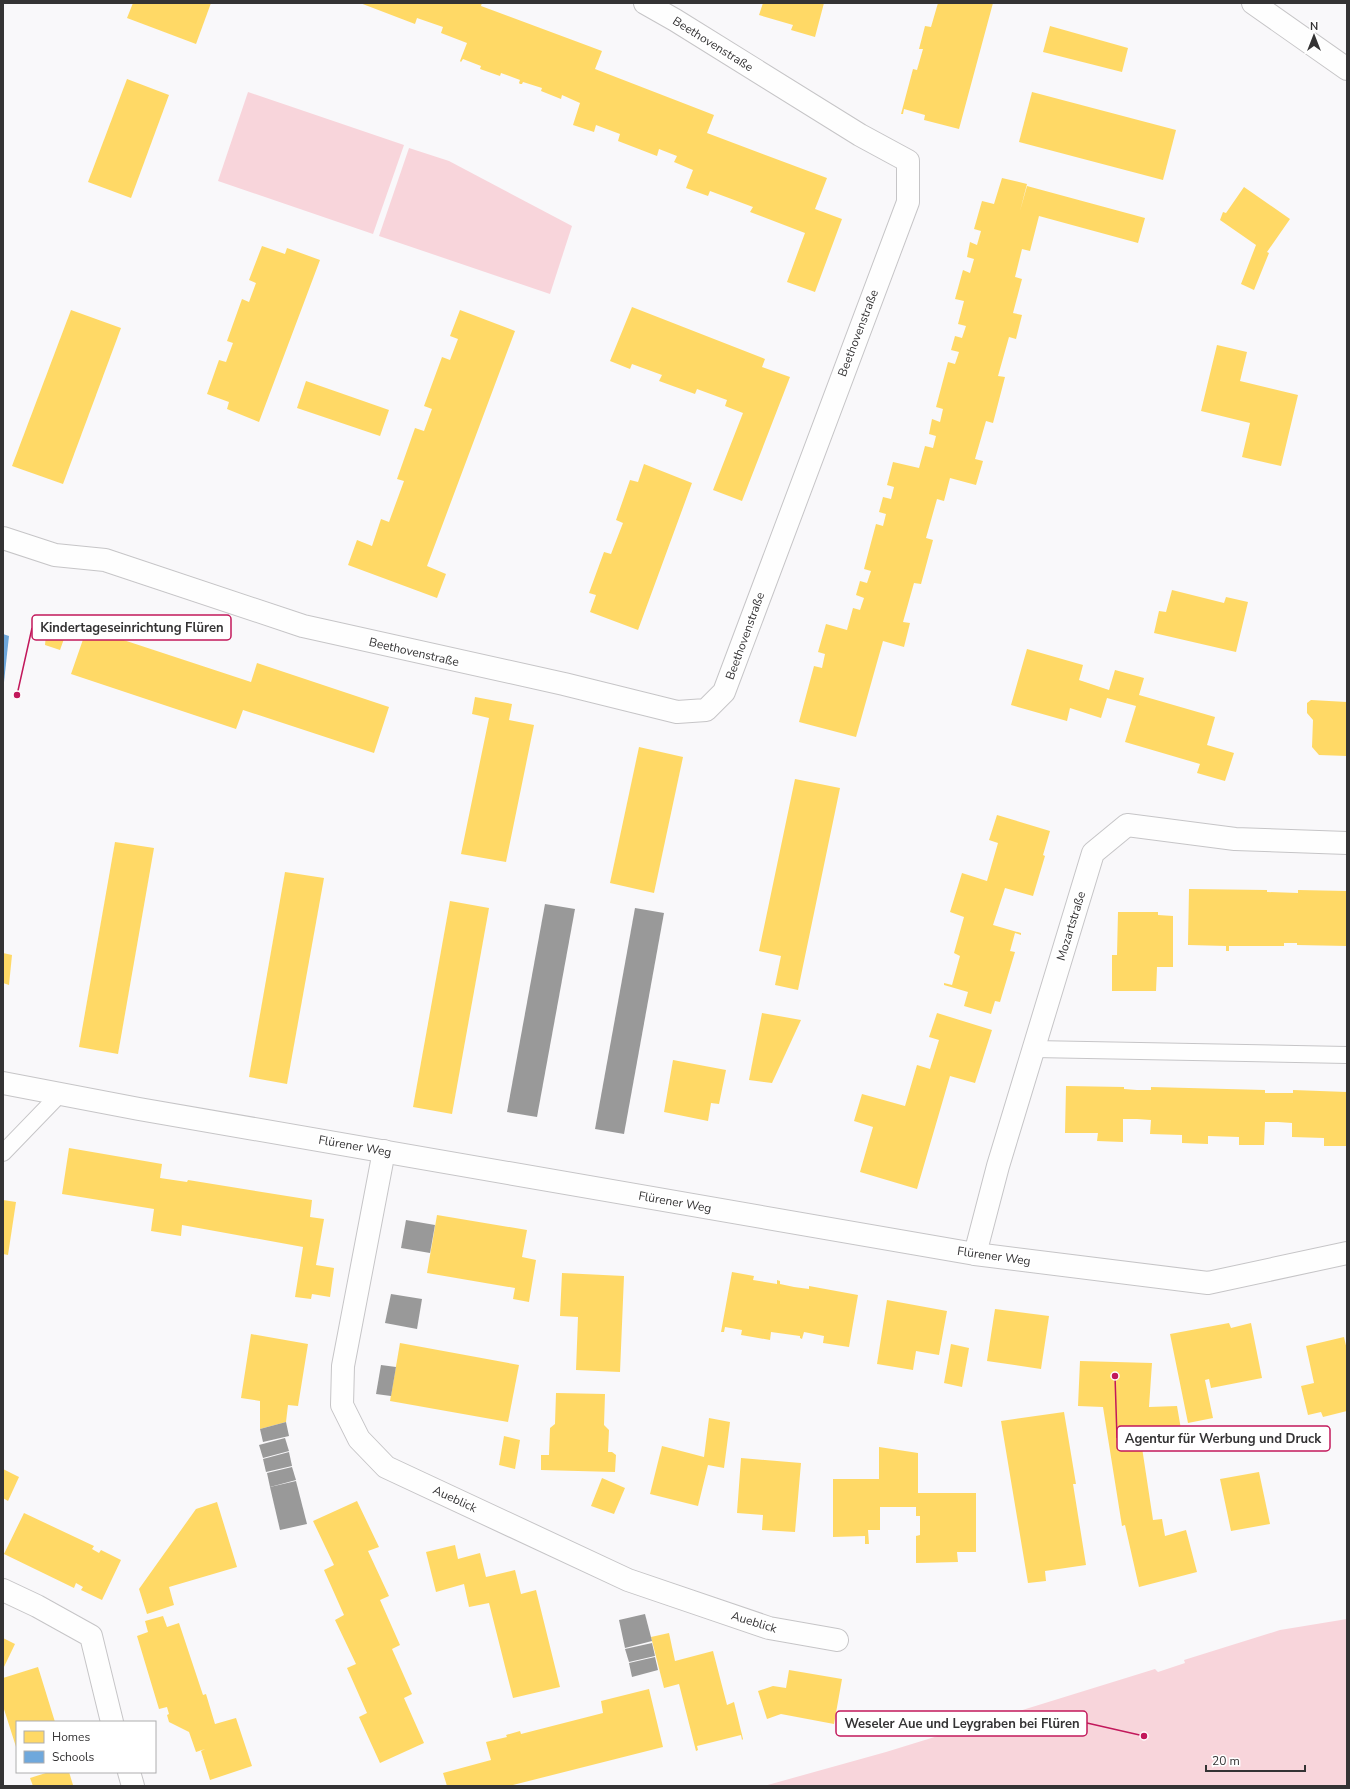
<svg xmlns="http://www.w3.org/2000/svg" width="1350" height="1789" font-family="'Nunito Sans',sans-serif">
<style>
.green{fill:#f8d5db}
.homes{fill:#ffd966}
.schools{fill:#6fa8dc}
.industry{fill:#999}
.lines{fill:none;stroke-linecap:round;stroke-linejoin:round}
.lane-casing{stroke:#c6c5c7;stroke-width:18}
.street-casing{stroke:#c6c5c7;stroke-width:24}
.secondary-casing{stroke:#c6c5c7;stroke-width:24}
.lane{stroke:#fefefe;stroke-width:16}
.street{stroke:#fefefe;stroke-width:22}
.secondary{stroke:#fefefe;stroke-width:22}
.labels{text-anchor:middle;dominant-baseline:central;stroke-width:4;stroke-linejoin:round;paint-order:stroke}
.street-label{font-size:12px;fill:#343334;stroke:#fff}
.leader{fill:none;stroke:#c2185b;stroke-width:1.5}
.callout-dot{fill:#c2185b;stroke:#fff;stroke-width:1.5}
.callout{fill:#fff;stroke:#c2185b;stroke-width:1.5}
.callout-label{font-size:13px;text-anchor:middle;font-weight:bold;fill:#343334}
</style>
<rect width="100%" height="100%" fill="#f9f8fa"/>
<g class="green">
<path d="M248,92L404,145L373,234L218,181Z"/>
<path d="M409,148L449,161L572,226L550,294L379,236Z"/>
<path d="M1347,1619V1786H764L886,1752L1155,1669L1158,1672L1185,1663L1184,1660L1280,1630Z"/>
</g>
<g class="homes">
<path d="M133,3H211L196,44L127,18Z"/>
<path d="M360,3H482L481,6L602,51L595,69L714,115L707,133L827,178L815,209L842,219L815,292L787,282L805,233L750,212L753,207L710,191L708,196L686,188L693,170L674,162L677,156L659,149L657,156L618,141L620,134L596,125L594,132L573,125L580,103L562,95L561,99L541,91L542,88L523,82L522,84H520L519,83L520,80L501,73L500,76L480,69L481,66L463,59L461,62L460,61L467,43L441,33L443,27L417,18L415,24Z"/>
<path d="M763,3H824L815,37L791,30L793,25L759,15Z"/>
<path d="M938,3H993L959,129L924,120L925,115L904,109L903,114H901L913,69L917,70L923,49H919L925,26L931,27Z"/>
<path d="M1050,26L1128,48L1122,72L1043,52Z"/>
<path d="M127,79L169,95L131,198L88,182Z"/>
<path d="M1032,92L1176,130L1163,180L1019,142Z"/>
<path d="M1002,178L1027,184L1020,211L1027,186L1145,218L1138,243L1039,216L1030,251L1022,249L1015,277L1022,279L1013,313L1022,315L1016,339L1009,337L998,376L1005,377L993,423L986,421L975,459L983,461L976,485L950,478L944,501L937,499L926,538L933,540L921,584L914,583L903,622L910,623L904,647L883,641L856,737L799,722L814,666L822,668L825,654L818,652L826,624L847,630L853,608L860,610L864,598L856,595L860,581L867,583L871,571L864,569L876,524L883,526L886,514L879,512L883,497L891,499L894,487L887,485L893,462L919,468L925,446L933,448L936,436L929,434L932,419L940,422L943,409L936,407L948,362L955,364L959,352L951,350L955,336L962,338L966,326L958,324L964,301L955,299L963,270L970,273L974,259L967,257L970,242L977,245L981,231L974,229L982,201L994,204Z"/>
<path d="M1244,187L1290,219L1267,252L1269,253L1254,290L1241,284L1256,245L1220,220L1223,212L1226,213Z"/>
<path d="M262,246L285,254L287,248L320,260L259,422L227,409L229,402L207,394L219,360L226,362L233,343L227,341L242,299L249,302L256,283L249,280Z"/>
<path d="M632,307L765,359L762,367L790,377L742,501L713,490L743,413L725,406L727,400L697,389L695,394L659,381L662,375L632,364L630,369L610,361Z"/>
<path d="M71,310L121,328L63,484L12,466Z"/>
<path d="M460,310L515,331L427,566L446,574L437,598L348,565L357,540L372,546L381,519L389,522L404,481L397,479L415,428L424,431L432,409L424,406L442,357L450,360L458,339L450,336Z"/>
<path d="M1217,345L1247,352L1240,381L1298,395L1281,466L1242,457L1250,423L1201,411Z"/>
<path d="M306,381L389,410L380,436L297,408Z"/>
<path d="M644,464L692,483L638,630L590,612L596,595L589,593L604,552L611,554L623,523L616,520L630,480L638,482Z"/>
<path d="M1172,590L1224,603L1226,597L1248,602L1236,652L1154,633L1159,611L1166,612Z"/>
<path d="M48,615L70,622L60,650L45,645Z"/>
<path d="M87,628L251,682L257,663L389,707L374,753L243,710L236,729L71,674Z"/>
<path d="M1027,649L1083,665L1079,680L1109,690L1115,670L1144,678L1139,695L1215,717L1207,745L1234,753L1225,781L1197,773L1200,764L1125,742L1136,706L1107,698L1101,718L1070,708L1067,721L1011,705Z"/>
<path d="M475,697L512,704L509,720L534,725L506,862L461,854L489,718L472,714Z"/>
<path d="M1311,700L1347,702V756L1319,755L1312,747L1313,720L1307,713V703Z"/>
<path d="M639,747L683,757L654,893L610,883Z"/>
<path d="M795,779L840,788L798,990L775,985L781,956L759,951Z"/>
<path d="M997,815L1050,831L1043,855L1045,856L1033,896L1005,888L993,925L1021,933V935L1015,933L1010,951L1015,952L1000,1002L995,1001L991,1014L964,1006L968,992L944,985V983L952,985L960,956L954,953L964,917L950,912L962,873L987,881L998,843L989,840Z"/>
<path d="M115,842L154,848L118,1054L79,1047Z"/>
<path d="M285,872L324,878L287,1084L249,1077Z"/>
<path d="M1189,889L1267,890V892L1298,893V890L1347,891V946L1297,945V943H1284V946H1229V951H1226V946L1188,945Z"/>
<path d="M450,901L489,908L452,1114L413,1107Z"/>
<path d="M1118,912H1158V915L1173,916V967H1157L1156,991H1112V955H1117Z"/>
<path d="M3,953L12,955L9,985L3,983Z"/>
<path d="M762,1013L801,1020L772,1083L749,1080Z"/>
<path d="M937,1013L992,1030L975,1083L950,1076L917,1189L860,1172L873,1127L854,1121L862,1094L905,1106L917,1065L930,1069L939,1040L929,1037Z"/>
<path d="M673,1060L726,1070L719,1104L711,1103L708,1121L664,1112Z"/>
<path d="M1066,1086L1124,1087V1089L1137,1090H1151V1087L1265,1090V1093H1293V1090L1347,1092V1146H1324V1138L1292,1137V1123L1278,1122H1265L1264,1145H1239V1137L1208,1136V1144L1182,1143V1135L1150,1134L1151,1120L1137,1119H1123V1142L1097,1141L1098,1133H1065Z"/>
<path d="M69,1148L162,1164L160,1178L187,1182L188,1180L312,1200L310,1217L324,1219L316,1265L334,1268L330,1297L312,1294L311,1299L295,1297L303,1247L182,1225L181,1236L151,1231L154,1209L62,1194Z"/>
<path d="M3,1200L16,1202L8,1255L3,1254Z"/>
<path d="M437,1215L527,1230L522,1257L536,1260L529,1302L513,1299L515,1288L427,1273Z"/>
<path d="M732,1272L754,1276L753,1280L777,1284V1280L780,1281V1284L794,1287L809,1289V1286L858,1295L849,1347L823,1343L824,1336L804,1332L802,1339L800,1338V1336L771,1332L770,1340L741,1335L742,1330L725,1327L724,1332H721Z"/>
<path d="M562,1273L624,1276L620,1372L576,1370L578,1317L560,1316Z"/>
<path d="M887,1300L947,1311L939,1355L916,1351L913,1370L877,1364Z"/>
<path d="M995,1309L1049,1316L1041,1369L987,1361Z"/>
<path d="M1229,1323L1231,1328L1251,1323L1262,1378L1211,1388L1209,1379L1205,1380L1213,1418L1188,1423L1170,1334Z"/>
<path d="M251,1334L308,1344L298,1406L288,1405L286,1422L260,1429V1401L241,1398Z"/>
<path d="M1344,1337L1347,1350V1411L1323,1417L1321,1412L1308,1415L1301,1386L1314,1383L1306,1346Z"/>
<path d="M400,1343L519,1365L508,1422L390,1401Z"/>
<path d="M951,1344L969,1348L962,1387L944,1383Z"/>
<path d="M1080,1361L1152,1363L1149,1407L1177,1406L1182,1435L1141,1441L1153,1520L1162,1519L1165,1536L1186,1530L1197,1572L1139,1587L1125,1525L1122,1526L1103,1407L1078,1406Z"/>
<path d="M556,1393L605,1394L604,1425L609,1430L608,1452H612L616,1455L615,1472L541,1470V1455H549L550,1428L555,1424Z"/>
<path d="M1064,1412L1076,1484H1073L1086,1565L1045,1571L1046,1581L1028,1583L1001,1421Z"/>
<path d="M709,1418L730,1422L724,1468L708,1465L698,1506L650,1494L662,1446L704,1457Z"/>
<path d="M504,1436L520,1440L515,1469L499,1465Z"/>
<path d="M879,1447L918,1453V1493H976V1552H957L958,1562L916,1563V1536L920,1535V1516H916V1507H880V1530H868L869,1544H865V1536L833,1537V1479H879Z"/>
<path d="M741,1458L801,1463L795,1532L762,1530L763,1515L737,1513Z"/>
<path d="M3,1469L19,1477L8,1501L3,1498Z"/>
<path d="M1259,1472L1270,1524L1231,1531L1220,1479Z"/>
<path d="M602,1478L625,1488L614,1514L591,1506Z"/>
<path d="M357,1501L379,1547L368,1551L389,1596L380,1600L400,1645L392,1649L412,1694L404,1698L424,1743L380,1763L359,1717L367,1713L347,1668L356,1664L335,1620L344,1615L324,1570L334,1565L313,1521Z"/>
<path d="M217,1502L237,1567L169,1587L174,1605L147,1614L139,1589L196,1509Z"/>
<path d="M24,1513L94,1546L92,1549L99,1553L101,1550L121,1560L102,1600L81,1590L83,1587L76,1583L74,1588L4,1554Z"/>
<path d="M455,1545L458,1559L480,1553L486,1577L515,1570L521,1594L536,1590L560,1687L513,1698L489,1603L469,1607L464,1584L436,1592L426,1552Z"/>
<path d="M163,1616L167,1627L179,1623L203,1695L206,1694L215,1724L236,1718L252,1766L210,1780L201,1751L205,1749L196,1752L189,1732L169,1722L167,1715L169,1714L167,1707L159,1709L137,1636L148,1632L145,1621Z"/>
<path d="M669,1633L675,1661L713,1651L727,1705L734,1702L743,1739L742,1740L741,1735L697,1746L698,1750L696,1751L679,1684L664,1688L651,1637Z"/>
<path d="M3,1638L15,1644L3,1669Z"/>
<path d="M38,1667L55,1722H17V1750L3,1706V1678Z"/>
<path d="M789,1670L842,1679L834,1724L781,1714L767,1719L758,1691L773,1686L786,1688Z"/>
<path d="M649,1689L663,1747L509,1786H447L443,1773L491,1760L486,1742L507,1737L506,1735L520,1731L521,1734L603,1713L601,1701Z"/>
<path d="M49,1772H69L73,1785L33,1786L30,1778Z"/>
</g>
<path class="schools" d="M3,634L9,636L4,682H3Z"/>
<g class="industry">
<path d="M545,904L575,909L537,1117L507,1112Z"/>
<path d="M635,908L664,913L624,1134L595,1129Z"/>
<path d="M406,1220L435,1225L430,1253L401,1248Z"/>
<path d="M391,1294L422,1299L417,1329L385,1323Z"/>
<path d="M381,1365L396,1367L391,1396L376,1394Z"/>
<path d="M286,1422L289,1436L263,1442L260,1429Z"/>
<path d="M285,1438L289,1451L263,1458L259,1445Z"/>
<path d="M289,1452L292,1466L266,1472L263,1459Z"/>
<path d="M292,1467L296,1480L270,1487L267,1473Z"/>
<path d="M296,1481L307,1524L280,1530L270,1487Z"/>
<path d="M645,1614L652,1641L625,1648L619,1620Z"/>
<path d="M652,1643L655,1656L629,1662L625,1649Z"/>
<path d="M655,1657L658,1670L632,1677L629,1663Z"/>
</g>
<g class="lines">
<defs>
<g id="lane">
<path d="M1034,1049L1347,1055"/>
<path d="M3,1153L60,1094"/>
</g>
<g id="street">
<path d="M3,538L55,555L105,560L303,626L564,684L677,712L706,710L724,692L908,202V161L860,135L675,20L645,3"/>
<path d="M3,1083L139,1109L975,1254L1208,1283L1347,1253"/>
<path d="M384,1151L343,1366L342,1405L359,1439L386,1467L628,1580L769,1628L837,1640"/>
<path d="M975,1254L998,1166L1093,853L1127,825L1235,839L1347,843"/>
<path d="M3,1590L37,1606L91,1636L112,1722"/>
<path d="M129,1772L133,1786"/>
</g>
<path id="secondary" d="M1253,3L1347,69"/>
</defs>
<use href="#lane" class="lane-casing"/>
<use href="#street" class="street-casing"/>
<use href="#secondary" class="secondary-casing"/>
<use href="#lane" class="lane"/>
<use href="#street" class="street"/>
<use href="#secondary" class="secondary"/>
</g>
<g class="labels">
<g class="street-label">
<text transform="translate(713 44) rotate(32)">Beethovenstraße</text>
<text transform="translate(858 333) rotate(-69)">Beethovenstraße</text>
<text transform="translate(745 636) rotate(-70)">Beethovenstraße</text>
<text transform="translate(414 652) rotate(13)">Beethovenstraße</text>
<text transform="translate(1071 926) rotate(-73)">Mozartstraße</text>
<text transform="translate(355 1146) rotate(10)">Flürener Weg</text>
<text transform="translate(675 1202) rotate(10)">Flürener Weg</text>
<text transform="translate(994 1256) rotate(8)">Flürener Weg</text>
<text transform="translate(455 1499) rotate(25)">Aueblick</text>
<text transform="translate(754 1622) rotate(17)">Aueblick</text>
</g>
</g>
<path class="leader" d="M17 695L32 628M1115 1376L1117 1438M1144 1736L1087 1723"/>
<g class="callout-dot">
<circle cx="17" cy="695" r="4"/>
<circle cx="1115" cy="1376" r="4"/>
<circle cx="1144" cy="1736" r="4"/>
</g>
<g class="callout">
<rect x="32" y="615" width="199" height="25" rx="4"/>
<rect x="1117" y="1426" width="213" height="25" rx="4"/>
<rect x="836" y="1711" width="251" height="25" rx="4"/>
</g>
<g class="callout-label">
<text x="132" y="632">Kindertageseinrichtung Flüren</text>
<text x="1223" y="1443">Agentur für Werbung und Druck</text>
<text x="962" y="1728">Weseler Aue und Leygraben bei Flüren</text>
</g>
<rect width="1350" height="1789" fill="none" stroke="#343334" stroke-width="8"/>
<rect x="16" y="1721" width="140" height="52" fill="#ffffff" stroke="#aeadae"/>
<rect x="24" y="1731" width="20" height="12" fill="#ffd966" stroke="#aeadae"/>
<text x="52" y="1741" font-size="12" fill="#343334">Homes</text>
<rect x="24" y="1751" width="20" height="12" fill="#6fa8dc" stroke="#aeadae"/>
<text x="52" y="1761" font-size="12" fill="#343334">Schools</text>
<g transform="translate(1314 36)" stroke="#ffffff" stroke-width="3" paint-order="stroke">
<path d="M0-3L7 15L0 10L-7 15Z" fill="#343334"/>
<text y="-6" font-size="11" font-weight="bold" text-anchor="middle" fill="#343334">N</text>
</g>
<path d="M1206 1765v6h99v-6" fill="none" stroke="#343334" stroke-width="2"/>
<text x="1212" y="1765" font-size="12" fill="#343334" stroke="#ffffff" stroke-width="3" paint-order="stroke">20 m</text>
</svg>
